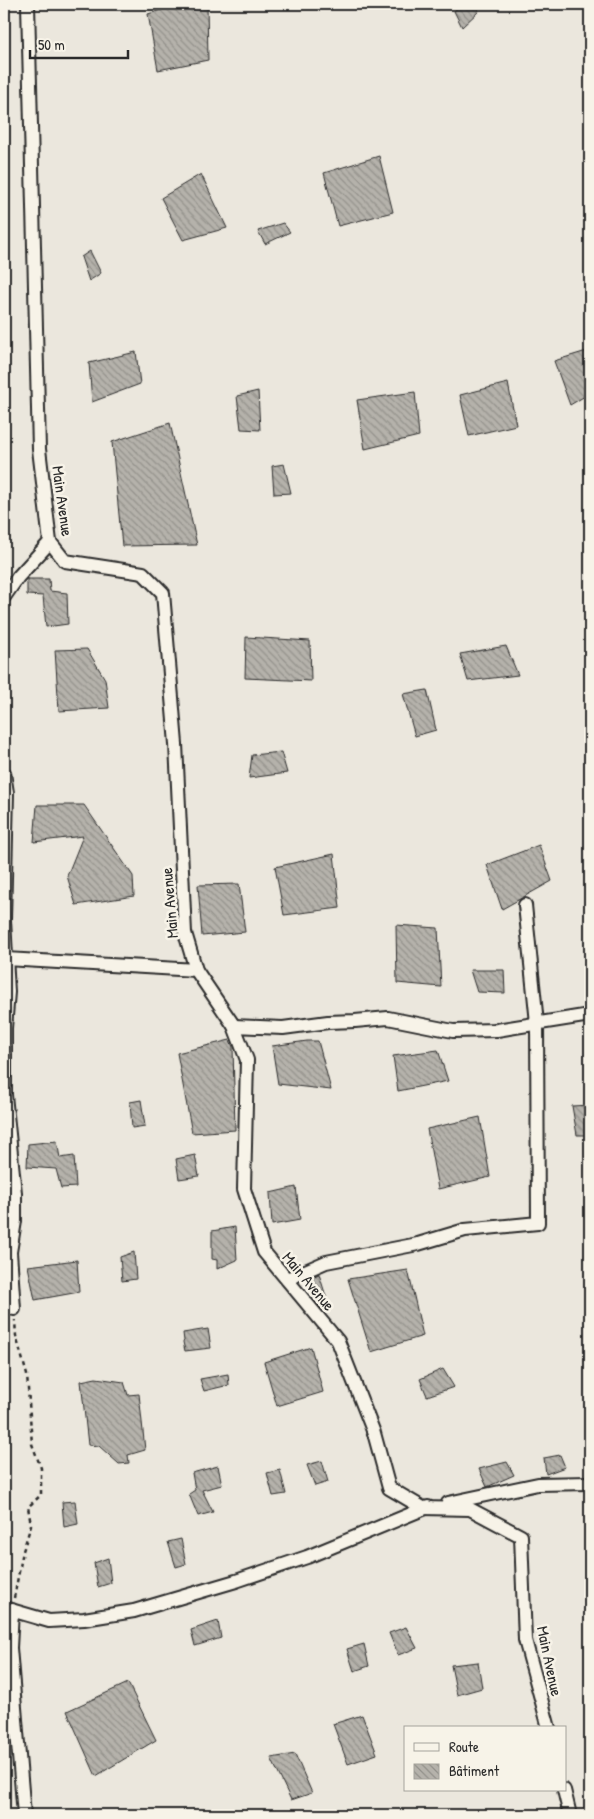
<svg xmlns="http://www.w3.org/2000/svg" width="594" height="1819" font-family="'Patrick Hand',sans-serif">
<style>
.building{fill:url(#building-back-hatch);stroke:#2b2b2b}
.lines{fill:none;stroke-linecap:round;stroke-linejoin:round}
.street-casing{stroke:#2b2b2b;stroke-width:16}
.path{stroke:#2b2b2b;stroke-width:2.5;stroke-dasharray:4 4;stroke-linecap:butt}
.street{stroke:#f7f3e8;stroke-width:12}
.labels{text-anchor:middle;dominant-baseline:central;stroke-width:5;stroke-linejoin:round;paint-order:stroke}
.street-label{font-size:16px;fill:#2b2b2b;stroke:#f7f3e8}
</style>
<defs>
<pattern id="building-back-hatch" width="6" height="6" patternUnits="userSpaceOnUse" patternTransform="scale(1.25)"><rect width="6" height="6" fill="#b5b2ab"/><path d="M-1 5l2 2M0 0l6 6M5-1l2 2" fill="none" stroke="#93918b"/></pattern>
</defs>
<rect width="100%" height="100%" fill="#ebe7dd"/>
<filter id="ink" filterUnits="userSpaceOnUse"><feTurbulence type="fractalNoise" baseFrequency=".02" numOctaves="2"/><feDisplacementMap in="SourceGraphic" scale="10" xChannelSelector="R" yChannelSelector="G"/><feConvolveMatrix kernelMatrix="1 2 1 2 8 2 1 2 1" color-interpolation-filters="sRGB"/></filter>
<g filter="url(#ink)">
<g class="building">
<path d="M181,4H207L208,60L158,70L148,14Z"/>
<path d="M463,4H475L479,11L462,27L454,11Z"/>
<path d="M379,156L393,212L338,226L324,173Z"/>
<path d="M201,174L227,228L183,240L161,198Z"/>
<path d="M283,223L290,232L265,244L258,231Z"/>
<path d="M90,251L101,273L89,281L81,257Z"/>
<path d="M590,350V393L570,405L554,361Z"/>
<path d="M136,352L140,384L92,402L89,363Z"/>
<path d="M508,383L516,425L469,436L460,395Z"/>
<path d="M258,391L260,430L241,429L237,396Z"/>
<path d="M415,392L419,436L365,449L357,400Z"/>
<path d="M170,423L197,545L122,546L112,442Z"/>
<path d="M284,464L291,493L274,494L272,466Z"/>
<path d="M27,579H49L50,591L67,593L68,624L46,627L43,596L27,595Z"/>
<path d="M246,637L310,641L311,681L245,678Z"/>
<path d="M506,646L518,675L468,681L460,654Z"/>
<path d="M87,649L105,679L109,708L59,711L55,650Z"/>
<path d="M427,690L436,730L415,736L403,694Z"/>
<path d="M281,752L287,773L249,778L252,755Z"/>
<path d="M37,805H84L133,876L134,896L76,905L67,876L83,836L34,842Z"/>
<path d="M539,845L552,881L502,909L487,865Z"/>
<path d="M334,854L340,908L284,915L275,867Z"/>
<path d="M239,884L245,932L202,936L198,885Z"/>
<path d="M396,925L438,928L441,987L397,983Z"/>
<path d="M470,970H504L505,993L477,992Z"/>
<path d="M230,1040L233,1047L235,1130L192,1133L177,1053Z"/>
<path d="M307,1041H318L331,1090L278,1084L272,1046Z"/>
<path d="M438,1050L448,1081L398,1091L393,1056Z"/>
<path d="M141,1100L145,1126L132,1128L130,1102Z"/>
<path d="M590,1105V1135H577L572,1106Z"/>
<path d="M480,1117L490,1177L438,1189L427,1129Z"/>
<path d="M57,1141L60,1158L74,1156L76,1187L61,1188L56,1169L27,1167L28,1144Z"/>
<path d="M195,1155L199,1176L179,1179L176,1159Z"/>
<path d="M296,1187L300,1220L272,1225L270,1193Z"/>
<path d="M235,1227L237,1260L217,1269V1260L212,1259V1231Z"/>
<path d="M134,1252L136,1279L122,1281L120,1257Z"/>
<path d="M77,1260L79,1292L35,1300L28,1266Z"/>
<path d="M408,1270L423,1336L371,1352L348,1279Z"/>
<path d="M319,1274L329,1306L322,1309L317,1303L307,1279Z"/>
<path d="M208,1329L211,1348L185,1351L183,1342L184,1341L183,1333Z"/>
<path d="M311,1347L323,1392L277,1406L264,1362Z"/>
<path d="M443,1369L454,1387L427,1396L420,1379Z"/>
<path d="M228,1374L229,1385L204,1391L200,1379Z"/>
<path d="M96,1378L124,1382L128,1395L139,1394L145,1450L128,1455L129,1463L119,1464L99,1446L88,1445L81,1381Z"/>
<path d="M560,1455L565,1467L546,1474L544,1458Z"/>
<path d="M322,1461L328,1482L315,1486L307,1465Z"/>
<path d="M507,1462L514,1475L487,1487L479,1469Z"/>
<path d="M218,1466L222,1485L202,1490L213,1512L198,1516L189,1494L195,1490L192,1473Z"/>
<path d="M280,1470L286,1494L273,1496L267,1473Z"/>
<path d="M75,1501L78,1524L64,1527L62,1502Z"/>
<path d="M181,1539L186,1564L176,1567L168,1542Z"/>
<path d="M108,1558L111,1583L98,1587L94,1563Z"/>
<path d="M218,1621L221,1638L195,1646L191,1630Z"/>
<path d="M406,1627L417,1648L398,1655L389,1633Z"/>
<path d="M364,1644L369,1666L354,1671L347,1649Z"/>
<path d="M478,1662L482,1688L457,1695L451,1665Z"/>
<path d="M128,1683L156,1740L96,1776L67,1711Z"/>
<path d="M362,1715L377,1754L348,1764L333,1724Z"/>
<path d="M295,1754L312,1793L291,1800L271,1758Z"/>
</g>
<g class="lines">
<defs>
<g id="street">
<path d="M28,4L39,449L50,542L65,561L143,573L163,593L176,744L185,933L196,970L234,1026L247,1060L244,1189L264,1252L338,1341L374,1433L389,1488L423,1508L470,1509L521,1536L525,1640L549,1728"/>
<path d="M4,597L18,577L50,542"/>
<path d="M4,773L7,793L4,920L8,992L5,1028V1095L15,1193V1221L10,1252L14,1309"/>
<path d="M6,959L196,970"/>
<path d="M234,1026L283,1028L328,1022L355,1021L388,1018L453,1031L497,1030L590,1015"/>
<path d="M287,1279L326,1262L418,1244L465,1230L538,1223L537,1023L525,905"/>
<path d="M448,1503L538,1484L590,1483"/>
<path d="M4,1608L49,1621L84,1619L134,1611L236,1581L307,1557L428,1507"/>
<path d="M12,1610L10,1648L24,1815"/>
<path d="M564,1790L570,1815"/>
</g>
</defs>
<use href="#street" class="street-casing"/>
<path class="path" d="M14,1598L23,1551L31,1525L28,1507L41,1495V1468L32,1444L27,1375L16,1336L15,1320"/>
<use href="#street" class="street"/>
</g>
</g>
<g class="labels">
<g class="street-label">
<text transform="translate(63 501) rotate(82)">Main Avenue</text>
<text transform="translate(169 903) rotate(-95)">Main Avenue</text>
<text transform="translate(309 1281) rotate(50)">Main Avenue</text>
<text transform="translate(550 1661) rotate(78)">Main Avenue</text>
</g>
</g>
<rect width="594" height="1819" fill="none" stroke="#f7f3e8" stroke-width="20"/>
<rect x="10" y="10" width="574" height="1799" fill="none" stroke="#2b2b2b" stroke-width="2" filter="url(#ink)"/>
<rect x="404" y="1726" width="162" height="65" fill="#f7f3e8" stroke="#a5a39c"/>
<rect x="414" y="1743" width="25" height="8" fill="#f7f3e8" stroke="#a5a39c"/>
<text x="449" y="1752" font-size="15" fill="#2b2b2b">Route</text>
<rect x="414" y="1764" width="25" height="15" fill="url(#building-back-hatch)" stroke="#a5a39c"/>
<text x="449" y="1776" font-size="15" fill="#2b2b2b">Bâtiment</text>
<path d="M30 50v8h98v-8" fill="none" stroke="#2b2b2b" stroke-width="2.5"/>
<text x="38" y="50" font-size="15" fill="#2b2b2b" stroke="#f7f3e8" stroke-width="4" paint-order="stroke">50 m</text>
</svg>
